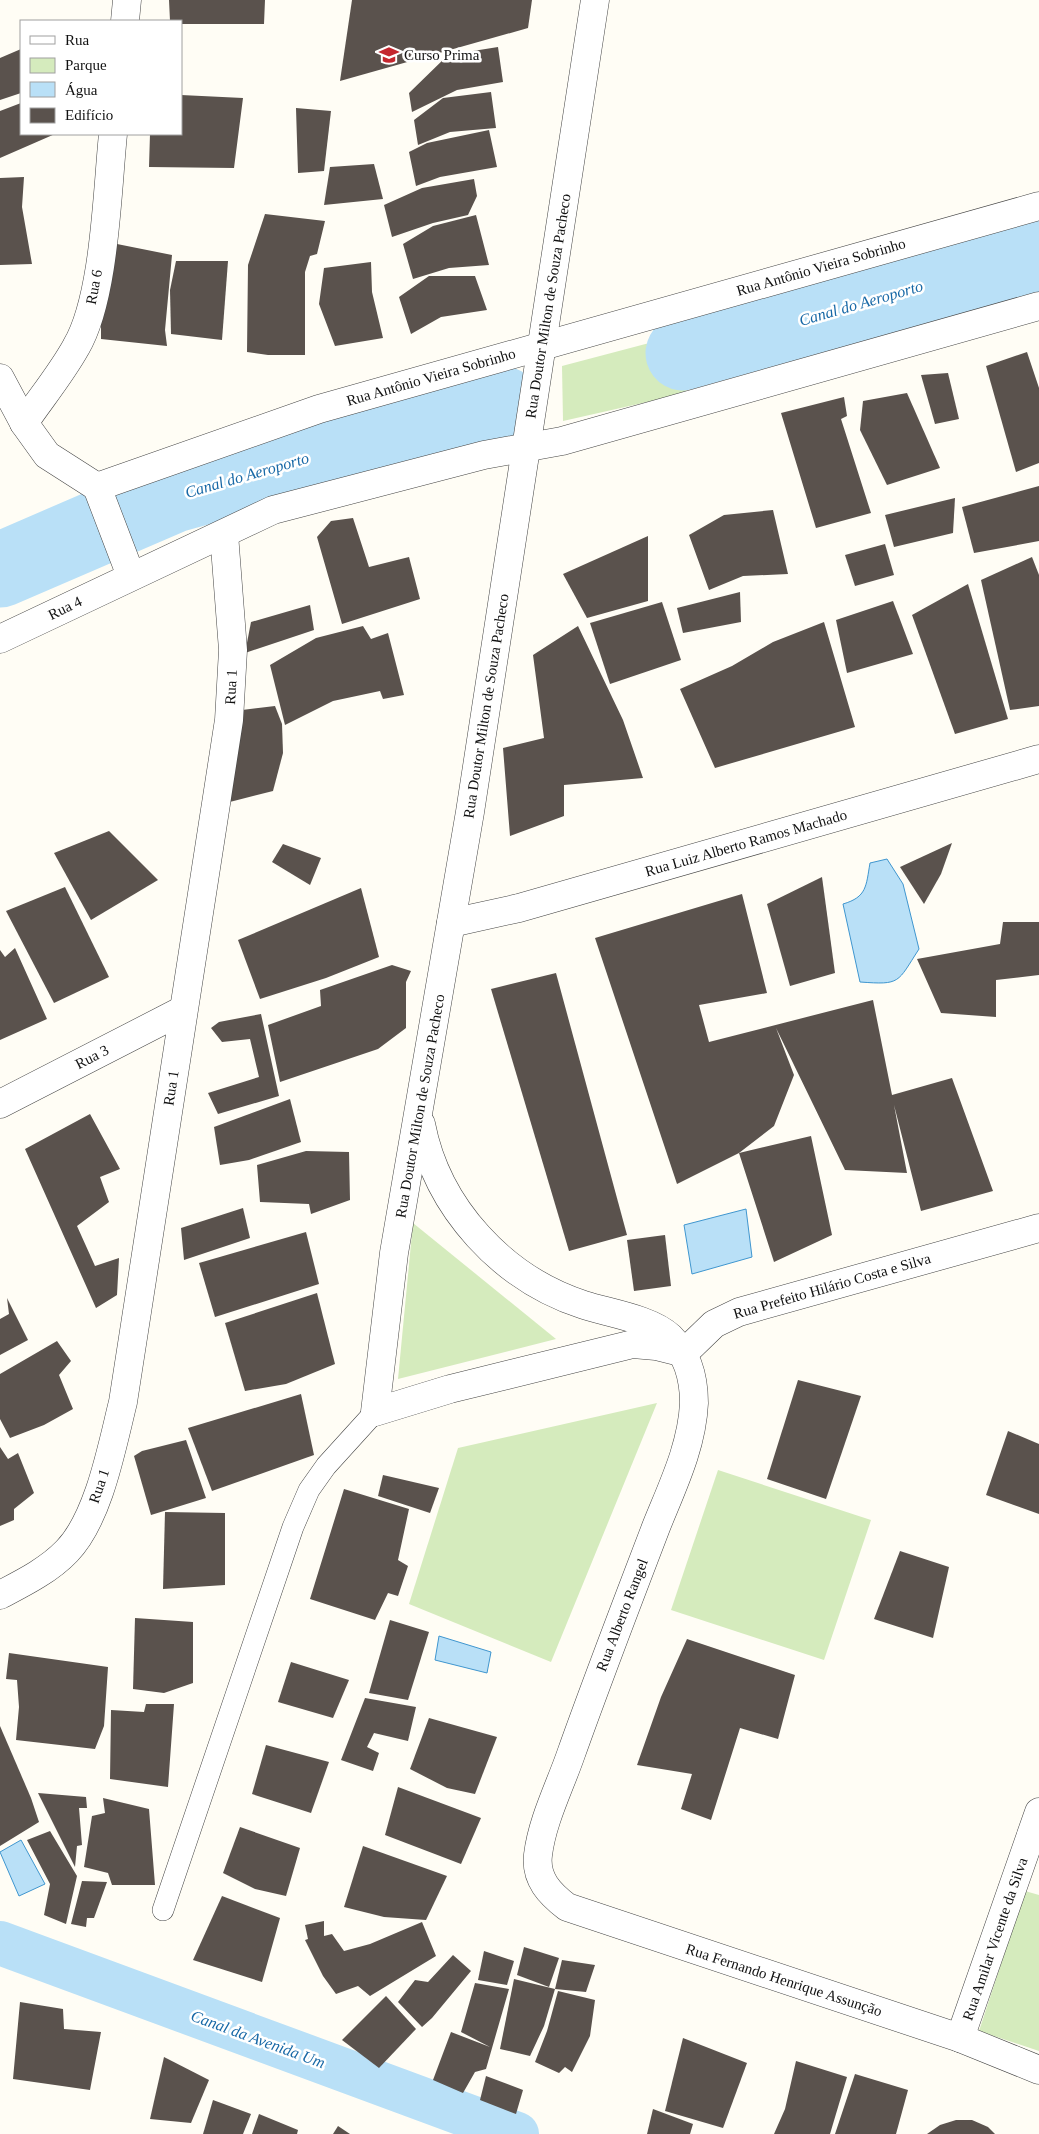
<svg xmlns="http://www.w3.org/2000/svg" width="1039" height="2134" font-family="Georgia,serif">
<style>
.green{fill:#d5ebbd}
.water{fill:#b9e0f7;stroke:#3f96cf}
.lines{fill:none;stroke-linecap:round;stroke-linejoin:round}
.canal{stroke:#b9e0f7;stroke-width:44}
.river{stroke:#b9e0f7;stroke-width:75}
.building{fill:#5a524d}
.lane-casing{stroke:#444;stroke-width:22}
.street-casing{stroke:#444;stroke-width:29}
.lane{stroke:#fff;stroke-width:21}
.street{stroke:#fff;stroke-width:28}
.labels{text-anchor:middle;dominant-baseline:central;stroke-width:5;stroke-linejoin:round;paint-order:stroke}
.poi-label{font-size:15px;fill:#111;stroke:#fff;text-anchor:start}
.street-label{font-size:15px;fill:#111;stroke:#fff}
.water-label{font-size:16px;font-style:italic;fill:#1768a6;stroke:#fff}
</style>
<rect width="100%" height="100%" fill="#fffdf5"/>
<g class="green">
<path d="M672,337L687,393L563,421L562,366Z"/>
<path d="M515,371L507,424L341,473L332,420Z"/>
<path d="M413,1223L556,1339L398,1379Z"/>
<path d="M657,1403L551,1662L409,1604L458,1448Z"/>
<path d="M718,1470L871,1520L824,1660L671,1610Z"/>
<path d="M1025,1891L1039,1895V2051L979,2031Z"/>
</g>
<g class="water">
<path d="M887,859L903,884L919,949C897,983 901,985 860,982L843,904C867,897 866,886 870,863Z"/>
<path d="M746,1209L752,1257L692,1274L684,1225Z"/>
<path d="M439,1636L491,1652L487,1673L435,1660Z"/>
<path d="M21,1840L45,1884L19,1896L0,1852Z"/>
</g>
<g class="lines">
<path class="canal" d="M0,1943L517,2134"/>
<g class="river">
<path d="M683,353L1039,253"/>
<path d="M0,570L174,495L503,404"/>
</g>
</g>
<g class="building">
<path d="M169,0H265L264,24H181V21H170Z"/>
<path d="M352,0H532L528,28L340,81Z"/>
<path d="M498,47L503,82L457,90L412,112L409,93L448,55Z"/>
<path d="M21,49V93L0,100V58Z"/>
<path d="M491,92L496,128L450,132L418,145L414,120L443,98Z"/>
<path d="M181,95L243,98L234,168L149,167L150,134H181Z"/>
<path d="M21,103V134H55L0,158V111Z"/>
<path d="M296,108L331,111L324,171L298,173Z"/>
<path d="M489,130L497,167L440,177L416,186L409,152L427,143Z"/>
<path d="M374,164L383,199L324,205L330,167Z"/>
<path d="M24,177L22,207L32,264L0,265V178Z"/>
<path d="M474,179L477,196L468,215L433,223L392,237L384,205L422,188Z"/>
<path d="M265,214L325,221L317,254L310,256L305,272V355H268L247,352L248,265Z"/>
<path d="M476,215L489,265L449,268L413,279L403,244L433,226Z"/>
<path d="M107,242L172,255L165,330L167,346L101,339V279Z"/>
<path d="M176,261H228L222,340L171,334L170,290Z"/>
<path d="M371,262L372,292L383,338L335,346L319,304L324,268Z"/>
<path d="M429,276H475L487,310L441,317L411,334L399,297Z"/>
<path d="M1027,352L1039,388V463L1016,472L986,366Z"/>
<path d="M948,373L959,419L935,424L921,375Z"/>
<path d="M907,393L940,468L887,485L860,430L863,401Z"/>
<path d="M844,397L847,416L841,419L871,513L816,528L781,413Z"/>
<path d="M1039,486V541L974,553L962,507Z"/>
<path d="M955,498L953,533L894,547L885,515Z"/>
<path d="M773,510L788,574L743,576L709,590L689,535L724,515Z"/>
<path d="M353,518L369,567L409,557L420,599L342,624L317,537L331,521Z"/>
<path d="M648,536V601L587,618L563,574Z"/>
<path d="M885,544L894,575L855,586L845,555Z"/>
<path d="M1032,557L1039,575V706L1010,710L981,580Z"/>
<path d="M968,584L1008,719L955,734L912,615Z"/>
<path d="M740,592L741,622L683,633L677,608Z"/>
<path d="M893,601L913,654L847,673L836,620Z"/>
<path d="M662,602L681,660L610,684L590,623Z"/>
<path d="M310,605L314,630L245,653L251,622Z"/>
<path d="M824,622L855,727L715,768L680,689L732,666L773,642Z"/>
<path d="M363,626L371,639L388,633L404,695L383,699L380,691L333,701L285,725L270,665L316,638Z"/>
<path d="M578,626L623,720L643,778L564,785V816L510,836L503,748L544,738L533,655Z"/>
<path d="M275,706L282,724L283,753L273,791L222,804L234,711Z"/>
<path d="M109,831L158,880L91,920L54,853Z"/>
<path d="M952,843L941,874L924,904L900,867Z"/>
<path d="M283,844L321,858L310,885L272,862Z"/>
<path d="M822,877L835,973L790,986L767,904Z"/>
<path d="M65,887L109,977L54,1003L6,911Z"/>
<path d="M361,888L379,957L326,978L260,999L238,940Z"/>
<path d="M742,894L767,993L699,1005L709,1042L873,1000L892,1095L952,1078L993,1191L921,1211L894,1105L907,1173L845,1170L776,1028L794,1075L774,1126L739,1153L811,1136L832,1235L774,1262L739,1153L677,1184L595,938Z"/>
<path d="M1003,922H1039V975L996,980V1017L941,1013L917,959L1000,944Z"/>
<path d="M15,948L47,1019L0,1040V950L5,957Z"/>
<path d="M392,965L411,971L406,982V1028L378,1049L280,1082L268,1025L321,1006L320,990Z"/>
<path d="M556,973L627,1235L569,1251L491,989Z"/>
<path d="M261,1014L279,1096L218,1114L208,1093L259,1077L250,1039L222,1042L211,1028L219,1022Z"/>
<path d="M290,1099L301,1142L249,1160L220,1165L214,1127Z"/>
<path d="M90,1114L120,1169L100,1177L109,1202L77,1226L95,1266L119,1258L117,1295L96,1308L25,1149Z"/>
<path d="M306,1151L349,1152L350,1200L311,1214L309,1204L260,1202L257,1165Z"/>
<path d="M243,1208L250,1238L184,1260L181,1228Z"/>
<path d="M306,1232L319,1284L215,1317L199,1263Z"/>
<path d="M665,1235L671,1286L634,1291L627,1240Z"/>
<path d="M317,1293L335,1364L286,1384L245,1391L225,1323Z"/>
<path d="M7,1298L28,1340L0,1355V1319L9,1314Z"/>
<path d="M57,1341L71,1361L59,1375L73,1409L44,1425L10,1438L0,1419V1374Z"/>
<path d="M798,1380L861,1396L826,1499L767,1479Z"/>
<path d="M301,1394L314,1455L212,1491L188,1428Z"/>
<path d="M1008,1431L1039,1444V1514L986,1495Z"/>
<path d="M186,1440L206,1498L151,1515L134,1456L142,1451Z"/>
<path d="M0,1447L8,1459L18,1453L34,1493L14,1509V1520L0,1526Z"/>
<path d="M383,1475L439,1488L430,1513L378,1496Z"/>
<path d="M344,1489L409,1509L398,1560L408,1566L398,1596L388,1593L375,1620L310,1599Z"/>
<path d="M165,1512L225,1513V1585L163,1589Z"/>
<path d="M900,1551L949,1567L933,1638L874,1619Z"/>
<path d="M135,1618L193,1622V1683L164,1693L133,1689Z"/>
<path d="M390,1620L429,1632L408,1700L369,1693Z"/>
<path d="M687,1639L795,1675L778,1739L740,1728L711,1820L681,1809L692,1774L637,1765L661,1697Z"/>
<path d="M9,1653L108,1667L104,1726L95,1749L16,1740L19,1707L17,1680L6,1679Z"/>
<path d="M291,1662L349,1680L333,1718L278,1702Z"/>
<path d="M365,1698L416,1707L408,1741L374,1733L367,1747L379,1753L373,1771L341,1760Z"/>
<path d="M146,1704H174L168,1787L110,1779L111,1710L144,1712Z"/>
<path d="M429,1718L497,1737L475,1794L447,1788L410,1769Z"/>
<path d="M0,1726L31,1798L39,1822L0,1846Z"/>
<path d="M266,1745L329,1762L311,1813L252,1794Z"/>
<path d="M398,1787L481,1818L461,1864L385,1835Z"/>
<path d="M38,1793L86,1797L87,1808H79L82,1845L77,1846L75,1867Z"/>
<path d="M103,1798L149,1809L155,1885H112L108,1873L84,1867L92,1816L105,1813Z"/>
<path d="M240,1827L300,1848L286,1896L255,1889L223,1873Z"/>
<path d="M50,1831L77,1876L66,1924L44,1915L50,1884L27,1840Z"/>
<path d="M363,1846L447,1876L426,1920L384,1917L344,1907Z"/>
<path d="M82,1881L107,1882L94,1918H87L86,1927L71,1924Z"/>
<path d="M222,1896L280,1918L262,1982L193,1960Z"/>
<path d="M324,1921V1936L332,1934L344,1951L370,1944L422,1922L436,1956L370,1996L358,1986L336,1994L323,1976L305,1940L308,1939L305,1925Z"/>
<path d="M524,1947L559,1958L549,1987L517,1975Z"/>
<path d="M484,1951L514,1961L507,1985L478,1980Z"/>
<path d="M453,1955L471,1971L432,2018L422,2027L398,2002L415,1980L428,1982Z"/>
<path d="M562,1960L595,1965L586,1992L555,1989Z"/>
<path d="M514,1979L555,1989L544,2026L530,2056L500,2049Z"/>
<path d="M475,1983L509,1989L486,2069L475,2072L463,2093L433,2080L451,2032L490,2047L461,2032Z"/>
<path d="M558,1991L595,2000L590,2036L572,2072L565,2067L559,2073L535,2062L547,2031Z"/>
<path d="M386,1996L416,2029L379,2068L342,2040Z"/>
<path d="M20,2002L63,2009L64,2029L101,2032L90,2090L13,2079Z"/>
<path d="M683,2038L747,2063L723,2128L665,2111Z"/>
<path d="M164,2057L209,2080L191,2123L150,2119Z"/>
<path d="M796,2061L847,2077L830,2134H774L785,2109Z"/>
<path d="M855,2074L908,2090L896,2134H835Z"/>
<path d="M486,2076L523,2090L516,2114L480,2100Z"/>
<path d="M213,2100L251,2114L243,2134H203Z"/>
<path d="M653,2109L693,2124L690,2134H647Z"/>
<path d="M259,2114L298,2130L297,2134H252Z"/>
<path d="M956,2120H972L988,2127L995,2134H927L940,2125Z"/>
<path d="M338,2126L350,2134H333Z"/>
</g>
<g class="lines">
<defs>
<path id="lane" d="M163,1910L293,1527L309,1490L326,1466L375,1412"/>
<g id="street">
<path d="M595,0L470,812L394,1253L375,1412L450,1389L633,1344L656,1346L684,1353"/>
<path d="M125,21L127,0"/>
<path d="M0,378L24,423L47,455L97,487L319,409L1039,206"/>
<path d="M24,423C41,398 61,374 76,347C105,298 107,192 113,134"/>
<path d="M97,487L131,576"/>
<path d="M0,639L273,510L484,455L562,441L1039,306"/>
<path d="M451,923L519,908L1039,759"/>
<path d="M0,1104L183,1010"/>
<path d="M421,1124C437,1208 503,1279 584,1305C609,1313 651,1319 670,1337C688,1355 694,1378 694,1403C692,1447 672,1487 656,1527C627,1603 598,1678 571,1754C560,1786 542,1821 538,1855C535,1879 550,1894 567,1907L960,2038L1039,2070"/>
<path d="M684,1353L714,1324L739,1312L1039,1228"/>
<path d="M0,1595C23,1583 49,1570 67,1551C99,1518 112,1446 123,1402L229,720L233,650L224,534"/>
<path d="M960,2038L1039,1812"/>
</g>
</defs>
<use href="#lane" class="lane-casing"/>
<use href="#street" class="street-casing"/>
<use href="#lane" class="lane"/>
<use href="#street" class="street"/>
</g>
<defs>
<symbol id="university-bare" viewBox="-9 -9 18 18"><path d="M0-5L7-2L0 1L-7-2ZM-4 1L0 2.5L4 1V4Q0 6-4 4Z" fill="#c4262e" stroke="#fff" stroke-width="2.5" paint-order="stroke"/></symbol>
</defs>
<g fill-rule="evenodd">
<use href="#university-bare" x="375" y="41" width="28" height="28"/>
</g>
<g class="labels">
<g class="poi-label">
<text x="404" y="55">Curso Prima</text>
</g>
<g class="street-label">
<text transform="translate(821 267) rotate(-16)">Rua Antônio Vieira Sobrinho</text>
<text transform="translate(94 287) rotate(-79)">Rua 6</text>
<text transform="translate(548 306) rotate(-81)">Rua Doutor Milton de Souza Pacheco</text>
<text transform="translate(431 377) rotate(-16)">Rua Antônio Vieira Sobrinho</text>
<text transform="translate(65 608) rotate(-26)">Rua 4</text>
<text transform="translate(231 687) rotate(-87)">Rua 1</text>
<text transform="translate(486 706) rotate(-81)">Rua Doutor Milton de Souza Pacheco</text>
<text transform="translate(746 843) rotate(-16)">Rua Luiz Alberto Ramos Machado</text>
<text transform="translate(92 1057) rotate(-27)">Rua 3</text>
<text transform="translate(171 1088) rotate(-81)">Rua 1</text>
<text transform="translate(420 1106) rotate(-80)">Rua Doutor Milton de Souza Pacheco</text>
<text transform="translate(832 1286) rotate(-16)">Rua Prefeito Hilário Costa e Silva</text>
<text transform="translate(99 1486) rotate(-71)">Rua 1</text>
<text transform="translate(622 1615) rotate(-69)">Rua Alberto Rangel</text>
<text transform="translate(995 1939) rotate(-71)">Rua Amilar Vicente da Silva</text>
<text transform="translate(784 1980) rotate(18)">Rua Fernando Henrique Assunção</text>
</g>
<g class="water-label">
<text transform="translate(861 303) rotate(-16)">Canal do Aeroporto</text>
<text transform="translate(247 475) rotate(-16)">Canal do Aeroporto</text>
<text transform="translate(258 2039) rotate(20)">Canal da Avenida Um</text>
</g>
</g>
<rect x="20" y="20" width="162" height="115" fill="#ffffff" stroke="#a0a0a0"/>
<rect x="30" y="36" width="25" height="8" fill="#ffffff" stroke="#a0a0a0"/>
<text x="65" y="45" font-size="15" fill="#111111">Rua</text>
<rect x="30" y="58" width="25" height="15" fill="#d5ebbd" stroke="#a0a0a0"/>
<text x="65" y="70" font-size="15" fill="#111111">Parque</text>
<rect x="30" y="82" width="25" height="15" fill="#b9e0f7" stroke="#a0a0a0"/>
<text x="65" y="95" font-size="15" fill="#111111">Água</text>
<rect x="30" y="108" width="25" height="15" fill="#5a524d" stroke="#a0a0a0"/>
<text x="65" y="120" font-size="15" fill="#111111">Edifício</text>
</svg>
